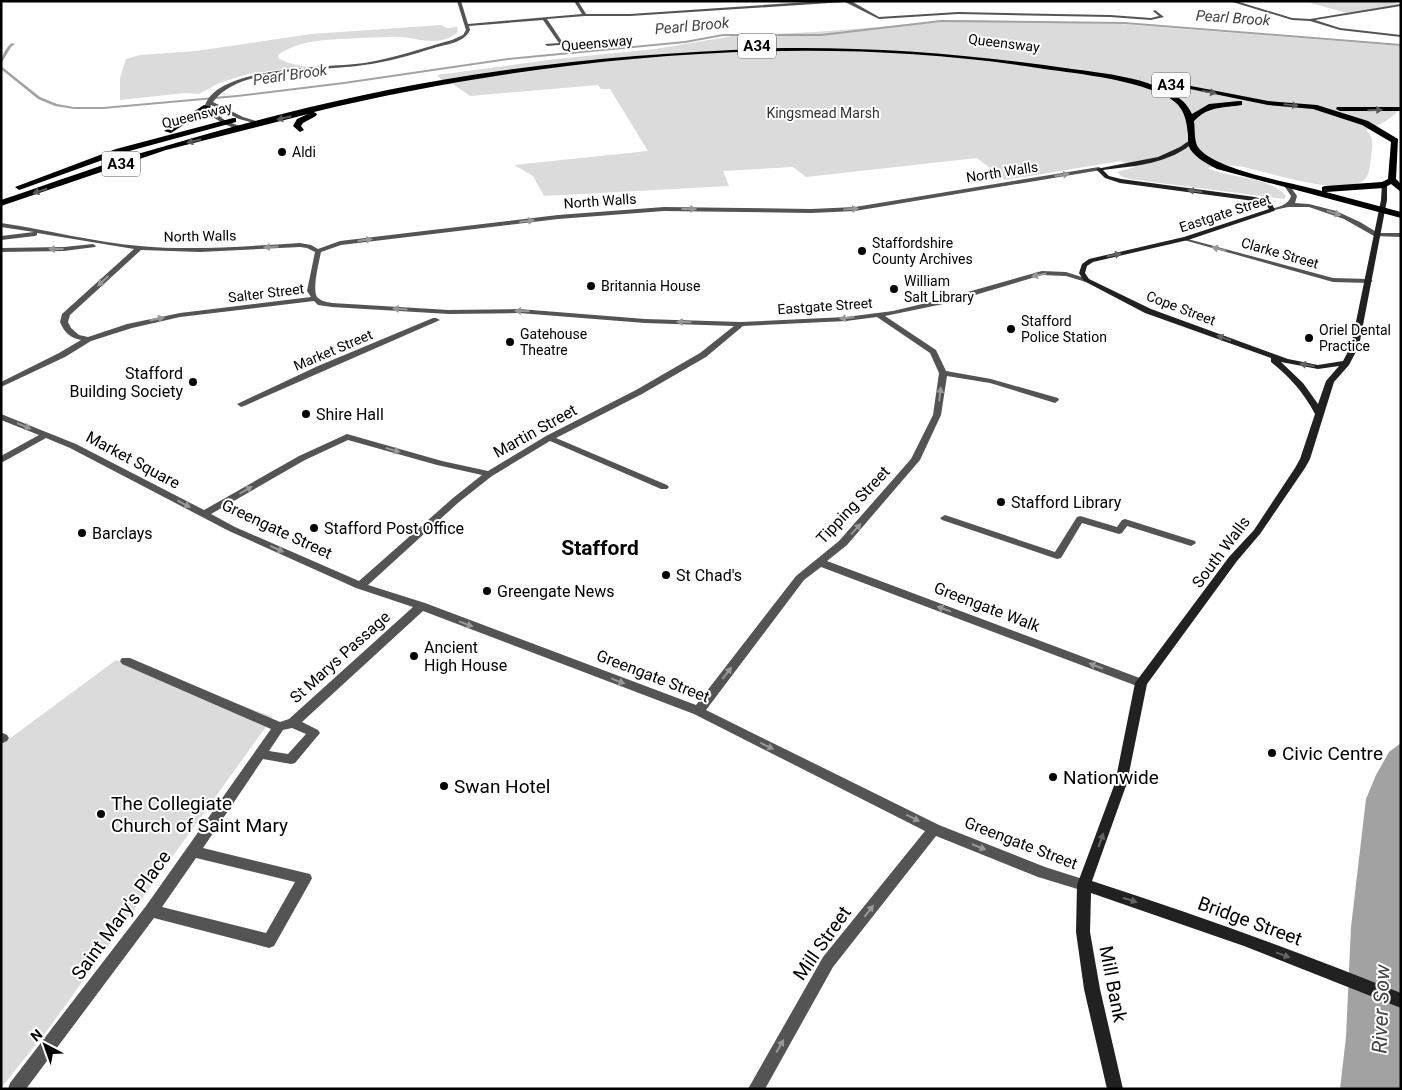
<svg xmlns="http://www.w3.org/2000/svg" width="1402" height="1090" font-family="Roboto,sans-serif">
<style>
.green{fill:#dbdbdb}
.water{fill:#a2a2a2}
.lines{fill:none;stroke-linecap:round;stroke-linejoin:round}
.stream{fill:#a2a2a2;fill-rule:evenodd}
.street{fill:#545454;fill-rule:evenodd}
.secondary{fill:#212121;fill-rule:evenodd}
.highway{fill:#000;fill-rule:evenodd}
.oneway{fill:#595959}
.oneway2{fill:#989898}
.oneway3{fill:#646464}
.poi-dot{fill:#000;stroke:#fff;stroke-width:2}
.labels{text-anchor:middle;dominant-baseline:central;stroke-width:4;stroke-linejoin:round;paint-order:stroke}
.far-street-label{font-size:14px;fill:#000;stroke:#fff}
.far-park-label{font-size:14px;fill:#323232;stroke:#fff}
.far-poi-label{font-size:14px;fill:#000;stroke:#fff;text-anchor:start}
.far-water-label{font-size:15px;font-style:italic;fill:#434343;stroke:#fff}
.shield{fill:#fff;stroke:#4c4c4c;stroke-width:1}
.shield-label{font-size:15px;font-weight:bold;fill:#000}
.poi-label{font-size:16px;fill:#000;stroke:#fff;text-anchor:start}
.street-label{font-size:16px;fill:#000;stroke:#fff}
.near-poi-label{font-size:19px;fill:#000;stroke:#fff;text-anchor:start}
.near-street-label{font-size:19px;fill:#000;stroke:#fff}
.district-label{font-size:21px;font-weight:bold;fill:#000;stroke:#fff}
.near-water-label{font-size:21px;font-style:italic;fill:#434343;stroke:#fff}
</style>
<rect width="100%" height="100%" fill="#fff"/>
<g class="green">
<path d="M1303,1H1390L1401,5L1347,13Z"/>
<path d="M966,20L1120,24L1401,46V107C1392,120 1379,125 1366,130C1375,138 1372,145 1371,157C1370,164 1370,174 1365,179C1343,199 1264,170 1238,166C1228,165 1217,167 1207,168C1230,178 1271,177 1286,196L1284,199L1129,179L1121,176L1117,172L1135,167L1121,161L1005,180L977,158L806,177L793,167L723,171L729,186L544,196L533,176L514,165L648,151L610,89H601L598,85L470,96L453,84L447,85L437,75L556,59L655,49L733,36L815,32Z"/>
<path d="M441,25L447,28L457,27L458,32C439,48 420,38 399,37C386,36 373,38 360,38C332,40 302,38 278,55L279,59L289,63L310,68L283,69L248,74L219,83L199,94L186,93L120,100V78L126,59L140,55L196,51L311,34Z"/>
<path d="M116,660L273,717L49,1028L1,1088V745Z"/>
</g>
<path class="water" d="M1401,743V1089H1340L1346,1037L1351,927L1366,799L1376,775L1389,752Z"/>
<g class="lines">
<g class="stream">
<path d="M941,20L1124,22L1401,44V46L1124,24L941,22L821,36H723L685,43L508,60L344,84L237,97L103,109H74L55,106L38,99L1,69V66L40,97L57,104L74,107H103L237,95L344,82L508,58L685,41L723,34H821Z"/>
<path d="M12,43L15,44L11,47L1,64C1,57 6,47 12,43Z"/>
</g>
<g class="street">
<path d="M457,1H461L468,24L582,14L574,1H578L586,14H630L823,1H851L879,17L958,12L1110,15L1151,18L1159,16L1153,11L1155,10L1164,17L1151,20L1110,17L958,14L879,19L845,2L630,16H585L547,19L563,43L580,42L582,43L547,46L545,44L559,43L543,20L469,26L470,30C464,43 447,44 434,48C411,55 388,62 364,65C323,72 239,65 213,102L243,117L262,123V125L239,119L211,105L210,109L226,121L245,128C234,132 213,118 204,110C210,65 330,68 364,63C394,58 423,48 452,40L463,35L466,30Z"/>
<path d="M1229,1H1236L1292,18L1310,19L1401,4V6L1315,20L1340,28L1401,35V37L1340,30L1310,21L1292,20Z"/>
<path d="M1099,167L1102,169L1101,170L855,211L811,213L664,211L558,219L341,245L321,252C319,262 312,289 317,297C321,301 326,302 332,303L449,310L519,309L645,319L741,322L846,317L893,311L943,299L1042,271L1066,272L1088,279V281L1086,282L1066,276L1042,275L948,303L885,316L936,350L946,371L991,379L1058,398L1059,400L1055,403L990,383L947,376L941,415L920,460L847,545L827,561L1145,680L1147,683L1145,686L1141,687L1137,686L821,567L804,580L706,710L939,825L1045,867L1089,881L1091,885L1089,889L1084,891L1038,877L936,836L833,967L765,1089H748L823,957L925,831L694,714L423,611L302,722L318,730L320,733L295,763L291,764L263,759L203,848L310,874L312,878L310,882L274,946L269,948L154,918L26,1089H8L10,1083L146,906L271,729L122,664L120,661L122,658H130L280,722L289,719L413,607L356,588L229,531L70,448L46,438L1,463V456L39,435L1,420V414L76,444L204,510L299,456L347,434L442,461L488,471L546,436L636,390L700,353L734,326L645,323L519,313L449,314L332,307L318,305L314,301L180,317L132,328L91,341L65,357L1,387V382L59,353L81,340C70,338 64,332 60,322L62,314L134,249L37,233V235L35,236L1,240V236L34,232L1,227V223C48,230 93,242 140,246C193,251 247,246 300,243L311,245L318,249L340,241L558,215L664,207L811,209L855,207ZM300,247L307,248L315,252L307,291L311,297L180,313L127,324L88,337L79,335L71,328L68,322L70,315L141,250L200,252ZM877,317L930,353L939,373L933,415L911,459L839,541L796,576L696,705L425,603L368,585L459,502L492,476L550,441L661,489H667L669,487L667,485L556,438L642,394L706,357L743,326L846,321ZM348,440L437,465L482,475L453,498L359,581L235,527L211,514L305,460ZM292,728L306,734L288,754L269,751L283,730ZM196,858L295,882L266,933L162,907Z"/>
<path d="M1284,183H1288L1297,196L1295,203L1309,204L1336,211L1360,222L1378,233H1401V237L1374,236L1344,219L1309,207H1288L1270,211V209C1278,207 1289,205 1291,196L1283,184Z"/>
<path d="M1184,238L1333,278L1369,279L1373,281L1369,283L1333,282L1184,240Z"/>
<path d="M93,244L96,246L95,247L64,251L1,252V248L64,247Z"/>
<path d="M433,318H436L440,320L244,406L241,407L237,404L318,366Z"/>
<path d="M945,515L1055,552L1077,517L1080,516L1117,527L1122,520L1125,519L1195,541L1196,543L1191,546L1127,526L1122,533L1119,534L1082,523L1061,558L1057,559L942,520L940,518Z"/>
<path d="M3,733L7,735L9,738L7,741L1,744V734Z"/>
</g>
<path class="secondary" d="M1190,140L1195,141C1171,164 1134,166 1103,170L1109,176L1121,179L1255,197L1271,202L1275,210L1274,211L1188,240L1093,262L1087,266L1085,273L1089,279L1151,309L1288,359L1318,365L1343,361L1351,346L1381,200L1382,184L1387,185V200L1359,346L1349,365L1334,382L1310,459L1305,468L1260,534L1237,561L1147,684L1127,783L1092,881C1197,915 1299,952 1401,993V1008L1244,946L1091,893L1090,932L1100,989L1123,1089H1107L1084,989L1076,932L1077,885L1115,783L1135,683L1229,557L1254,530L1295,468L1300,459L1315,414C1304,393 1290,377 1271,362V358L1145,313L1084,281L1079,273L1082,264L1089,259L1184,237L1269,209L1266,204L1254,201L1120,183L1105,178L1096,169L1158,157L1180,147ZM1281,362L1318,369L1339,366L1326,381L1318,404L1303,383Z"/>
<g class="highway">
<path d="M785,48C882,47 976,55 1072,69C1103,73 1151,78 1177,97C1184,101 1188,106 1192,114L1209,104L1239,101H1242V105C1223,108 1208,106 1194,121C1195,128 1194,141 1198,147C1213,170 1294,183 1322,191V187L1325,186L1382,182L1388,179L1391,142L1362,125L1313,109L1268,105L1151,81L1155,79L1268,101L1317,105L1368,121L1398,139L1396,179L1401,184V192L1391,184L1384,188L1326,192L1401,212V218L1217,169C1207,164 1196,158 1190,149C1188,145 1188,140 1188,135C1186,111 1180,101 1157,92C1116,76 1068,73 1025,66C796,32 539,58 314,112L317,114L316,116L303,123L301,126L304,130L300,132L293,126L297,119L308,114L166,150L1,206V200C55,182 108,162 162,147C263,117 368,91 472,75C576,59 680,51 785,48Z"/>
<path d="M204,105L211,107L171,133L164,131Z"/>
<path d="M1337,107H1401V111H1340L1336,109Z"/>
<path d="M233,118H236V122L122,153L22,189L19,190L15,187L116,149Z"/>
</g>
</g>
<defs><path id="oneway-solid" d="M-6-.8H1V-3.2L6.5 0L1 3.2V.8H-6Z" transform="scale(1.25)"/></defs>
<g class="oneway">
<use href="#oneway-solid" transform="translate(1209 92) rotate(10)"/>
<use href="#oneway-solid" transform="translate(1291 105) rotate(6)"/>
<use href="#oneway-solid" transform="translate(1375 110) rotate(-1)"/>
<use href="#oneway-solid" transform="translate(284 118) rotate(166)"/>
<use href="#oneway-solid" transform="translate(194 141) rotate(166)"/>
<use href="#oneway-solid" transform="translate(40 191) rotate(162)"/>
</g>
<g class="oneway2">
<use href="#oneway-solid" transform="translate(1062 175) rotate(-8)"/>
<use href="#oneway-solid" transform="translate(689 209)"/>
<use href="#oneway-solid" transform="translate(851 209) rotate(-4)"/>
<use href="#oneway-solid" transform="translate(1334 213) rotate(17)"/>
<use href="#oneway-solid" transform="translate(527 221) rotate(-7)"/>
<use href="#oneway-solid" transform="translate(365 240) rotate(-7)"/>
<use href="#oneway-solid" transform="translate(271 247) rotate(177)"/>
<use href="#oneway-solid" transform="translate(56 249) rotate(-180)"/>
<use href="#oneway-solid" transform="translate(1219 249) rotate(-164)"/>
<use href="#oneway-solid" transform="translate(1039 275) rotate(169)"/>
<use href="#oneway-solid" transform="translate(103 281) rotate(138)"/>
<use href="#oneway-solid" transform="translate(400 309) rotate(-177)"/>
<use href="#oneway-solid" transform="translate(522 311) rotate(-178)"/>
<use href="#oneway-solid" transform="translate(847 318) rotate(175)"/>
<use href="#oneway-solid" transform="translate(157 319) rotate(-12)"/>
<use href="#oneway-solid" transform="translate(684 322) rotate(-178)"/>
<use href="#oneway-solid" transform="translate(940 394) rotate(-83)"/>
<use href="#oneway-solid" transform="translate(24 426) rotate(22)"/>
<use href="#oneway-solid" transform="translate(393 450) rotate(16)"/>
<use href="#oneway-solid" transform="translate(246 490) rotate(-30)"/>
<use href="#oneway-solid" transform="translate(184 504) rotate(28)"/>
<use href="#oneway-solid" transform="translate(856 529) rotate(-48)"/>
<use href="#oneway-solid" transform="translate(277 549) rotate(24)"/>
<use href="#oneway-solid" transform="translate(944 609) rotate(-159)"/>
<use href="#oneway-solid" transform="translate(466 624) rotate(21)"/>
<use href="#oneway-solid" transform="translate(1096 666) rotate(-159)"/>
<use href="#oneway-solid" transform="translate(727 673) rotate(-52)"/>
<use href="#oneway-solid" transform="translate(618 681) rotate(21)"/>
<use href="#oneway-solid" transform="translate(767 746) rotate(26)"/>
<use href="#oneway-solid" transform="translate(913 818) rotate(26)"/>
<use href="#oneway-solid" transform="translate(979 847) rotate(22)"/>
<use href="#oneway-solid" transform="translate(869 911) rotate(-52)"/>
<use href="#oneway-solid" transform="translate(780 1046) rotate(-60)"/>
</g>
<g class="oneway3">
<use href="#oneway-solid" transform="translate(1195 191) rotate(-173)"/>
<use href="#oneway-solid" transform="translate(1114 255) rotate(-12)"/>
<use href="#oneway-solid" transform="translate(1224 338) rotate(-160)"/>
<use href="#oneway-solid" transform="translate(1307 365) rotate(-172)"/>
<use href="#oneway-solid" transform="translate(1101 840) rotate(-70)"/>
<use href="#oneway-solid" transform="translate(1130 900) rotate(17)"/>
<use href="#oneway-solid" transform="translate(1283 955) rotate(20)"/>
</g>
<g class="poi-dot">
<circle cx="282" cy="152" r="5"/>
<circle cx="862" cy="251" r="5"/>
<circle cx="591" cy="286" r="5"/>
<circle cx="894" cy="289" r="5"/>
<circle cx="1011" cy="329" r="5"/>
<circle cx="1309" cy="338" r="5"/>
<circle cx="510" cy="342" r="5"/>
<circle cx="193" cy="382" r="5"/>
<circle cx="306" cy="414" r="5"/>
<circle cx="1001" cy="502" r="5"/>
<circle cx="314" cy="528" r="5"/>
<circle cx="82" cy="533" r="5"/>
<circle cx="666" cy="575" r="5"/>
<circle cx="487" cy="591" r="5"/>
<circle cx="414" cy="656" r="5"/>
<circle cx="1272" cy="753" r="5"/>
<circle cx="1053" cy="777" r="5"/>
<circle cx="444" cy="786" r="5"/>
<circle cx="101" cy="814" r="5"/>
</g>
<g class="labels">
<g class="far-street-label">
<text transform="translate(597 43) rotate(-5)">Queensway</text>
<text transform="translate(1004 43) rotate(7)">Queensway</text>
<text transform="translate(197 115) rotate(-14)">Queensway</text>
<text transform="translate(1002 172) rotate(-9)">North Walls</text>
<text transform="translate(600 201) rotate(-4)">North Walls</text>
<text transform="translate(1225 213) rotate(-18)">Eastgate Street</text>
<text transform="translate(200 236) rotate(-1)">North Walls</text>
<text transform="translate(1280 253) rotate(16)">Clarke Street</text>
<text transform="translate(266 293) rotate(-7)">Salter Street</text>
<text transform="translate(825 306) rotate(-4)">Eastgate Street</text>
<text transform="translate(1181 308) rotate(21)">Cope Street</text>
<text transform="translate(333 350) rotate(-23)">Market Street</text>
</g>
<g class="far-park-label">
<text x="823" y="113">Kingsmead Marsh</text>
</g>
<g class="far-poi-label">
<text x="292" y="152">Aldi</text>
<text x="872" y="243">Staffordshire<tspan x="872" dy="16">County Archives</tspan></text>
<text x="904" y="281">William<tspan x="904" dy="16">Salt Library</tspan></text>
<text x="601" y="286">Britannia House</text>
<text x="1021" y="321">Stafford<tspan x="1021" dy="16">Police Station</tspan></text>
<text x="1319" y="330">Oriel Dental<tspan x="1319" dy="16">Practice</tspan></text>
<text x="520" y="334">Gatehouse<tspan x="520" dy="16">Theatre</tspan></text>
</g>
<g class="far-water-label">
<text transform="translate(1233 18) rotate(4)">Pearl Brook</text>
<text transform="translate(692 26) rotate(-5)">Pearl Brook</text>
<text transform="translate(290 75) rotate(-8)">Pearl Brook</text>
</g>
<g class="shield">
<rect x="738" y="33.5" width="38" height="25" rx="4"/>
<rect x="1152" y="72.5" width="38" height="25" rx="4"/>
<rect x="102" y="151.5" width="38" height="25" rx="4"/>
</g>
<g class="shield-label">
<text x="757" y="46">A34</text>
<text x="1171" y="85">A34</text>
<text x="121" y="164">A34</text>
</g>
<g class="poi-label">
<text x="183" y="373" text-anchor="end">Stafford<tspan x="183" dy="18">Building Society</tspan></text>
<text x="316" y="414">Shire Hall</text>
<text x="1011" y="502">Stafford Library</text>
<text x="324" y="528">Stafford Post Office</text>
<text x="92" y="533">Barclays</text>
<text x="676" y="575">St Chad's</text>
<text x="497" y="591">Greengate News</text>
<text x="424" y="647">Ancient<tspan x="424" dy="18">High House</tspan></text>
</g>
<g class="street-label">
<text transform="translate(535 431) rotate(-29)">Martin Street</text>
<text transform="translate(133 460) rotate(28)">Market Square</text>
<text transform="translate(853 505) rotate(-47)">Tipping Street</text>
<text transform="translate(277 529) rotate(25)">Greengate Street</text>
<text transform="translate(1221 552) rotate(-53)">South Walls</text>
<text transform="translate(987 607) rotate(21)">Greengate Walk</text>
<text transform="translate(340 657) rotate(-42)">St Marys Passage</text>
<text transform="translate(653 676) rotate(21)">Greengate Street</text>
<text transform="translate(1021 843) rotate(21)">Greengate Street</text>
</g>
<g class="near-poi-label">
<text x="1282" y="753">Civic Centre</text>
<text x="1063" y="777">Nationwide</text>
<text x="454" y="786">Swan Hotel</text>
<text x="111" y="803">The Collegiate<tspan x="111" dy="22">Church of Saint Mary</tspan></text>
</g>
<g class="near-street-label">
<text transform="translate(121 915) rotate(-54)">Saint Mary's Place</text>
<text transform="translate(1250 921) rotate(20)">Bridge Street</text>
<text transform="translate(822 943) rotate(-55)">Mill Street</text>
<text transform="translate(1113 984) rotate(79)">Mill Bank</text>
</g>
<g class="district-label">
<text x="600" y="548">Stafford</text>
</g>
<g class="near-water-label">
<text transform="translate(1381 1009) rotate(-88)">River Sow</text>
</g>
</g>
<rect width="1402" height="1090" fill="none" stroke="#000000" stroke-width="5"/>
<g transform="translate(45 1045) rotate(319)" stroke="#ffffff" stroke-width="4" paint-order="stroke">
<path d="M0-4L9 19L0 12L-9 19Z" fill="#000000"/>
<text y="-8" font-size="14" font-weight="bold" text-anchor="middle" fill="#000000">N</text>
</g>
</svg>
